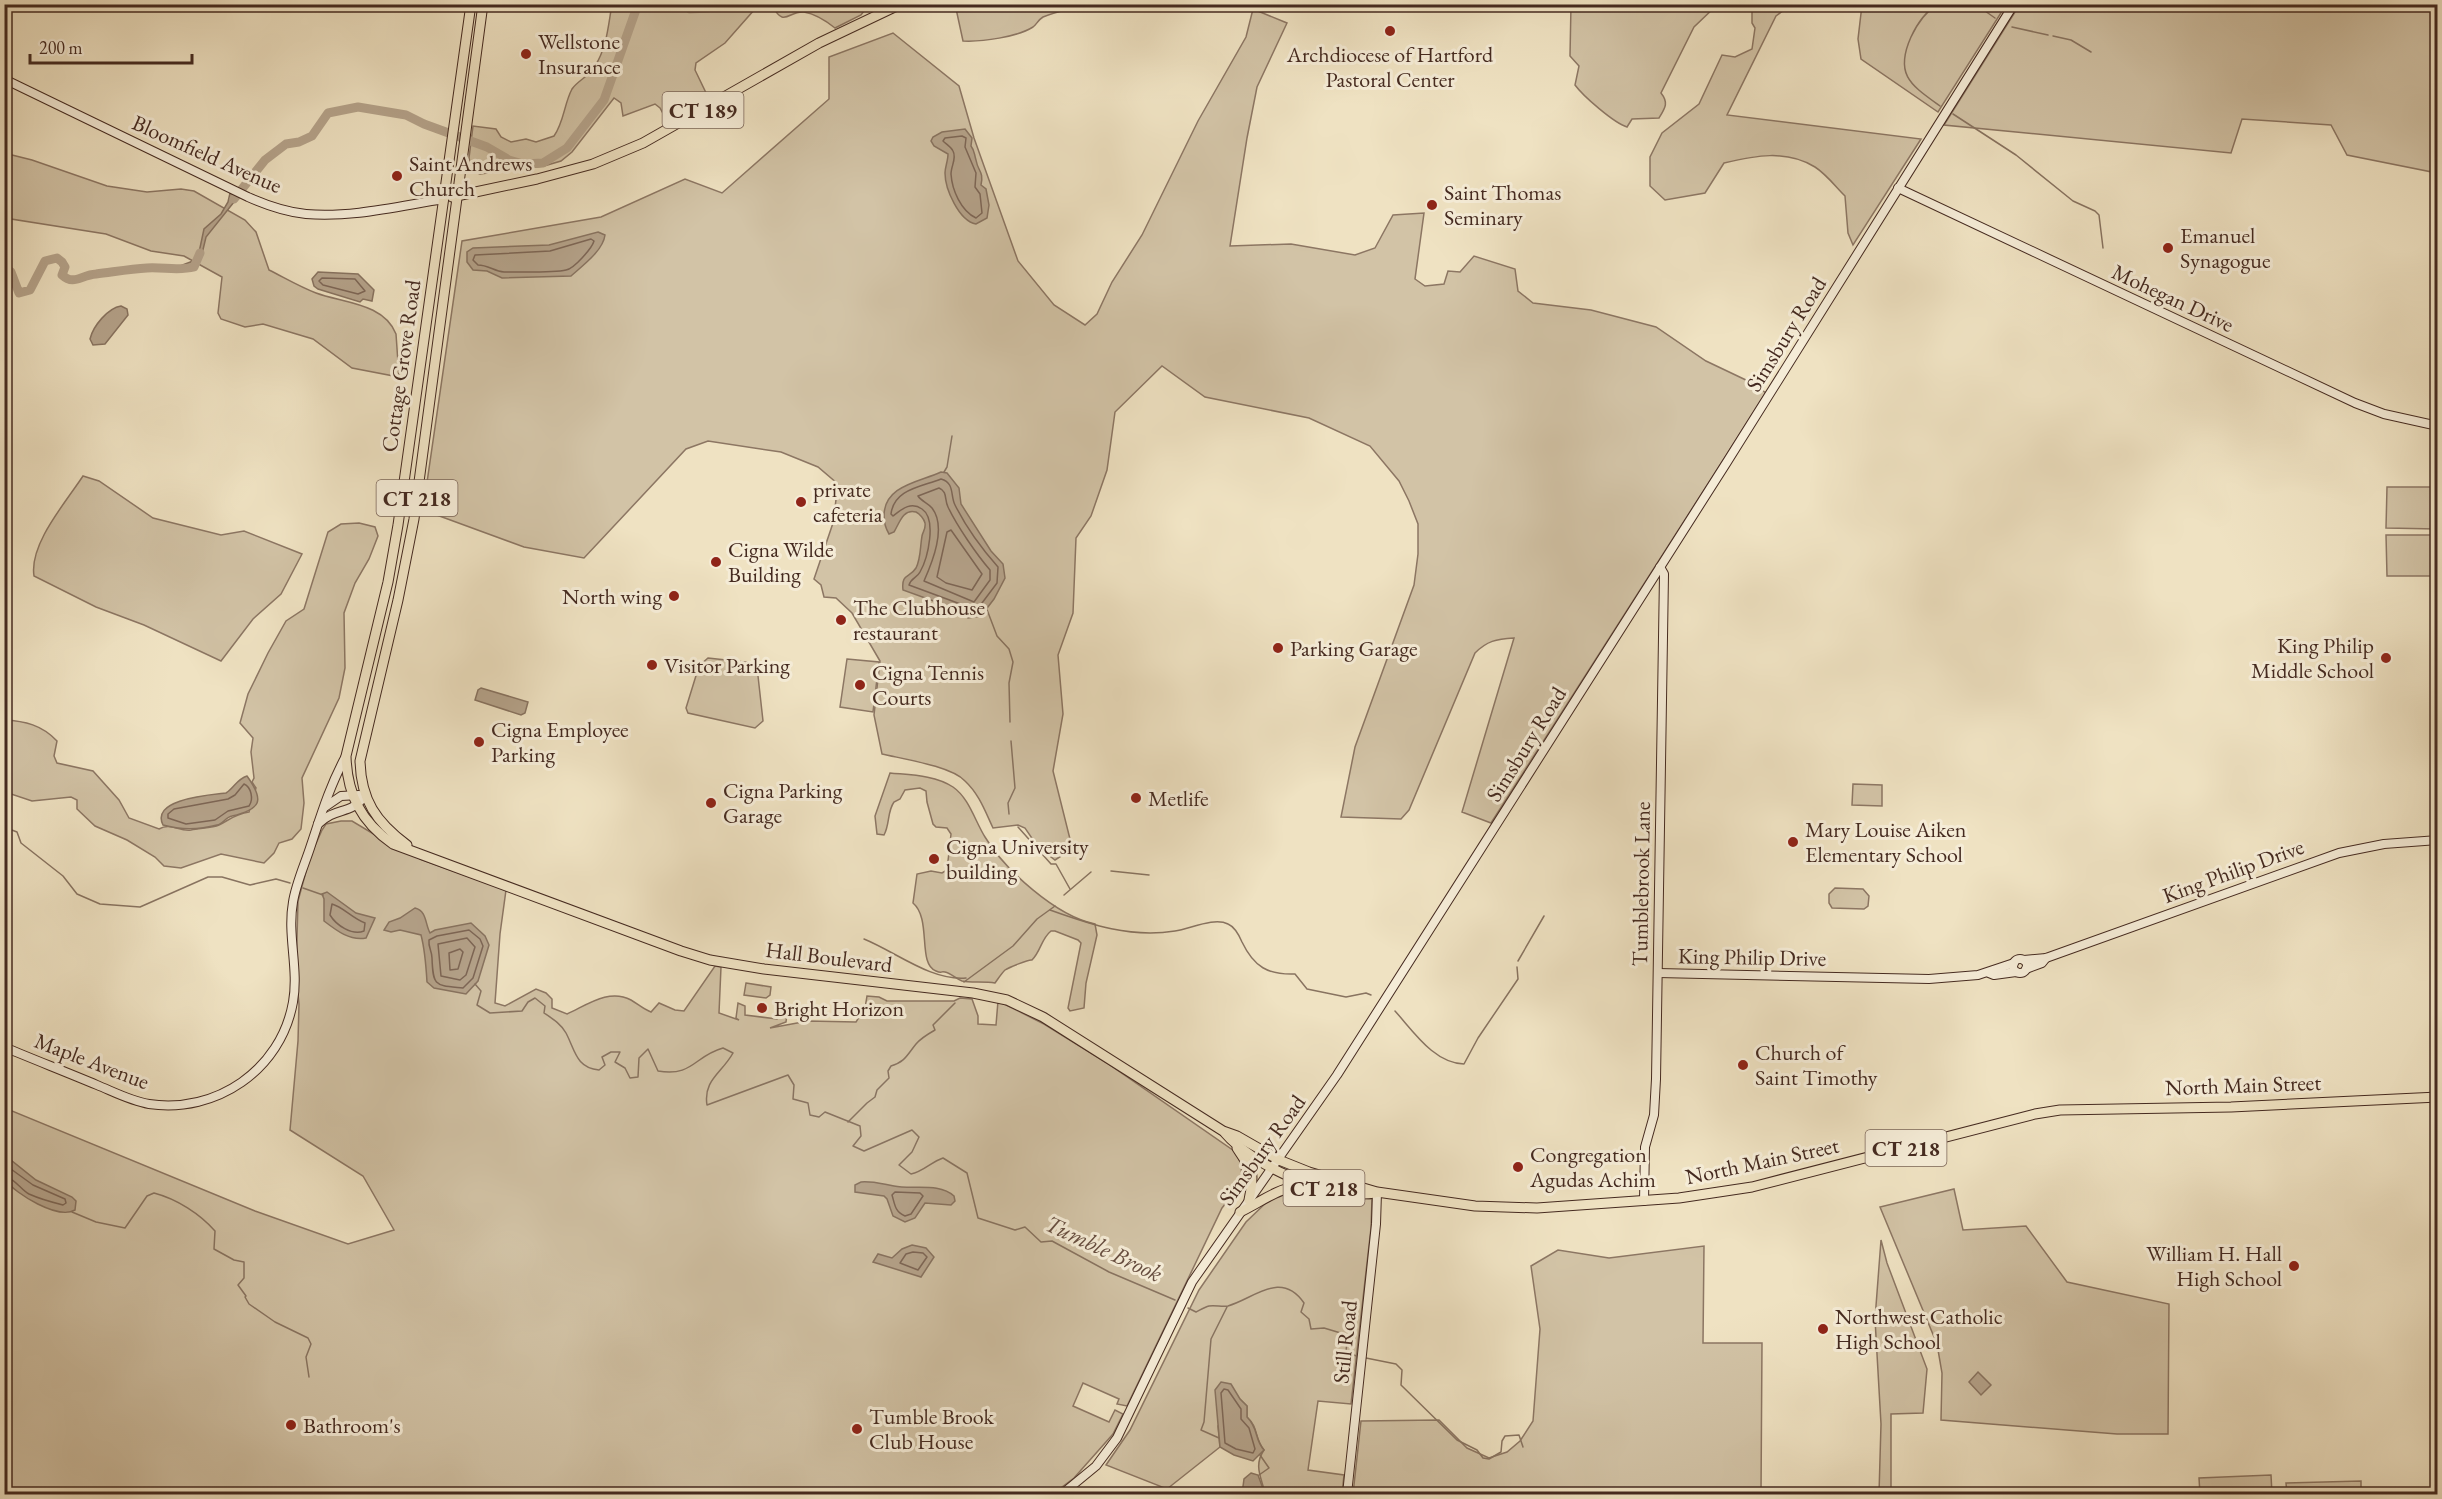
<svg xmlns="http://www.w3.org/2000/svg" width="2442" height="1499" font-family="'EB Garamond',serif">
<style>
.green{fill:#d2c3a6;stroke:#8c7663;stroke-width:1.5}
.water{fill:#b5a38b;stroke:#887360;stroke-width:1.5}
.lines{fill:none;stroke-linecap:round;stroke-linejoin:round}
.shore{stroke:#7d6656;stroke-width:1.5}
.stream{stroke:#887360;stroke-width:1.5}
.river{stroke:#b5a38b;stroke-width:9}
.secondary-casing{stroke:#452a20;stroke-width:10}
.primary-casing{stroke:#452a20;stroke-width:11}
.secondary{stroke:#f5ecd7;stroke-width:8}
.primary{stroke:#efe2c2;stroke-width:9}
.poi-dot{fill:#8f2418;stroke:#f5ecd7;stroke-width:2}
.labels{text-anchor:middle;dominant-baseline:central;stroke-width:6;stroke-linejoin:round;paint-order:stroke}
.shield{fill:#f5ecd7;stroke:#7a6457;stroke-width:1.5}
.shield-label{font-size:21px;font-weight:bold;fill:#452a20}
.poi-label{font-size:22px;fill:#452a20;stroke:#f5ecd7;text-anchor:start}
.street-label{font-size:22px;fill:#452a20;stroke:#f5ecd7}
.water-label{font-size:24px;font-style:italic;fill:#674e40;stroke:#f5ecd7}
</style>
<rect width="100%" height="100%" fill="#efe2c2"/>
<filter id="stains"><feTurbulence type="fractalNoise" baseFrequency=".00333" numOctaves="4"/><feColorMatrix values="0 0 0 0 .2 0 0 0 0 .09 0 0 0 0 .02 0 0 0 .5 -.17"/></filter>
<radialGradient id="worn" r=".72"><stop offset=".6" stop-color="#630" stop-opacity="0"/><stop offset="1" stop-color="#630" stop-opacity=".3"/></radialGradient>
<g class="green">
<path d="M612,4L766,5L755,9L725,43L696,63L695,70L708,97L704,103L667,121L660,108L655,104L623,116L621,103L614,98L572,152L561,161L544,166L480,174L472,171L469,158L473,126L496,129L501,137L511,142L526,139L536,142L554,136C564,122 564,104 572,89C578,80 590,76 595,66C607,47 608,27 612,4Z"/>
<path d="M955,4H1084V5C1070,9 1057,11 1043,17C1038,20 1037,24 1033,27C1017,37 982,42 963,41Z"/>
<path d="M2020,4L2437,5V173L2347,155L2331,125L2242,119L2231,153L1944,125Z"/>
<path d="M772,5H861L864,11L861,15L835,28C825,20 816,14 804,12C789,10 784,29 772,5Z"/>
<path d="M1571,5V4L1717,5L1694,27L1661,93C1669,103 1665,108 1659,118L1632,119L1627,127C1614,123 1583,96 1575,85L1579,66L1570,56Z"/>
<path d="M1749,5H1786L1784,10L1776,16L1727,115L1921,139L1853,245L1848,233L1845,196C1836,187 1826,174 1815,167C1786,149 1754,156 1724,163L1705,193L1665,200L1650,186V157L1662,133L1699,104L1722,55L1735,57L1752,49L1755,28L1752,23V7Z"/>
<path d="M1862,5H2006L1938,112L1861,59L1858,39Z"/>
<path d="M1253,9L1287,23L1257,87L1247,138L1230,246L1291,244L1355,255L1375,248L1393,215L1424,213L1415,279L1425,286L1444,284L1448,271L1460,272L1474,256L1515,269L1518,291L1533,303L1591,310L1656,327L1706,361L1748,381L1766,393L1491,823L1462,812L1514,638C1496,639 1487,641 1475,653L1409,810L1401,819L1341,817L1355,747L1414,585L1418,554V524L1409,501L1399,481L1370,446L1309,418L1205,397L1162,366L1115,412L1107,470L1091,516L1076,538L1073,613L1058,655L1063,714L1053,771L1071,843L1069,851L1055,860L1038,847L1025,828L1018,825L993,828C985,811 979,794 965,781C951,766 903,759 882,754L874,715L880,661L852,613L836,598L824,597L821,585L814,579L833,523L838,484L818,467L781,452L708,441L686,449L584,558L524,547L423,510L462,241L601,217L685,179L722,193L829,99V57L893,33L959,86L974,138L1018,261L1054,305L1085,325L1097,314L1112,282L1142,235L1198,121L1246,37Z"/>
<path d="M4,153L32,160L107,186L147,192L181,189L194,191L245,220L256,232L269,270C285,278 300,287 316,293C343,303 384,303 396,334L399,377L352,368L313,339L263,324L245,327L221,319L218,313L222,277L184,256L151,251L106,234L5,218Z"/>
<path d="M83,476L99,481L153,518L221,535L244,531L302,554L281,594L253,619L221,661L144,625L96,607L34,576C29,544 66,502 83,476Z"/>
<path d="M2387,487H2437V529L2386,528Z"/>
<path d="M359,523L375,527L378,536L369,559L355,583L344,613L345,668L339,698L302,778L304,803L301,829L292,839L279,843L274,853L264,863L221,854L181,868L164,866L155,857L127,840L95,826L77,809V800L71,797L32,801L5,792L4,720C25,721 42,725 57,741L54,756L57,763L93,771L119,800L129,818L159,829C171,822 179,832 191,830C199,828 212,828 219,825C231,819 235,814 249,812L256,788L252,782L254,778L251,752L253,738L240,723L248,694L268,653L286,621L304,609L328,532L341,524Z"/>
<path d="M2386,535H2437V576H2387Z"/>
<path d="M708,658L753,663L757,667L763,721L755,728L688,713L686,708L699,666Z"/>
<path d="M847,659L879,662L873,712L840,707Z"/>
<path d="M890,773C910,775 935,775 953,787C969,798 975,821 985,837C1005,870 1056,916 1095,924L1097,935L1086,983L1084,1008L1070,1011L1068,1008L1081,943L1078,940L1055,931H1051C1041,939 1041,951 1032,960C1029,959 1008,968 1005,970C1001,974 998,979 995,983C985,981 970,983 962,981C956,979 951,973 945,972C939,971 943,974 936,971C917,964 932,919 913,903L917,874L931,871L942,873L947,870L951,834L947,828L936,827L933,824L927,802L926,791L920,788L905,790L900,799L894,802C887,812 890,824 884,835L877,834L875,816Z"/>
<path d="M1853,784L1882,785V806L1852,805Z"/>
<path d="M341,821H352L377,836L417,855L420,859L506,890L500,934L495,1003L505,1006L536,989L546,993L552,999V1008L567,1014C587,1005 609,988 631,1000C638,1004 643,1009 651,1012L659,1003L675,1010L684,1011L715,966L721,967L719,1013L739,1020L736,1018L738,1003L745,1006V1015L777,1019L780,1005L788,1006L786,1022L770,1028L808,1021L856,1022L865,1008L867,996L879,997L887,1001H954L960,998L972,999L978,1016V1024L996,1025L998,1001L1044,1024L1107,1063L1237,1153C1248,1181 1238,1187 1222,1208L1127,1406L1117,1404L1119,1399L1083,1383L1073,1406L1109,1422L1115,1410L1123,1414L1113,1434L1074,1478L1058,1490L1047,1494H5V1108L255,1211L348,1244L394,1230L363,1176L290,1130L298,1041L299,1004L296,974L298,901L310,857L322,830L326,824Z"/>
<path d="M1835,888L1863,889L1869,896L1868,906L1864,909L1832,908L1829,903V894Z"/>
<path d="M746,983L771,987L770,995L766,998L744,995Z"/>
<path d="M1300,1189L1372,1199L1371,1228L1351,1404L1318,1401L1308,1470L1344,1475L1342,1494H1265C1262,1478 1253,1466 1264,1450C1254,1438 1259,1428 1247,1417V1406L1240,1399L1218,1426L1220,1447L1167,1489L1106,1465L1130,1430L1199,1290L1246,1222L1273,1196Z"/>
<path d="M1954,1189L1963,1230L2026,1226L2067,1282L2169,1304L2168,1434H2117L1941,1420L1942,1373L1937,1344L1880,1207Z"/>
<path d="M1881,1240L1887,1263L1927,1369L1923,1413L1891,1414V1494H1879L1881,1424L1875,1319Z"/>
<path d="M1704,1246L1703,1343H1762L1761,1494H1353L1361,1421L1439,1420L1467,1448L1489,1458L1507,1452L1520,1441L1533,1421L1540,1329L1531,1266L1558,1250L1609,1258Z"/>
<path d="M2271,1475L2272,1494H2200L2199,1478Z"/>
<path d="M2361,1481V1494H2287L2286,1483Z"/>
</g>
<g class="water">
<path d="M965,129L972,138L971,146C975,151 974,154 976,160C978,172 984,171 981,185L986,189L989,205L987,218L976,224C959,221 945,189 945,173C945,167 948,161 948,154L934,146L931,141L933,137L942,132Z"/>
<path d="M230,193L238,197L206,237L201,258L187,270L171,272V267L180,266L193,261L198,257L204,229L221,214L228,202Z"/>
<path d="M598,232L605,235C603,251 582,266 571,276L502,278L487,271L473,270L467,262V252L473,248L549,245Z"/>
<path d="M318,272L358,274L374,290L372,301L363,299L360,302L318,289L314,286L312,279Z"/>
<path d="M121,306L127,309L128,315L105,344L93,345L90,339C93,326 108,308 121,306Z"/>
<path d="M941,472L947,473L959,488L961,504L991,551L1003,564L1005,578L994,599L981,616L968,618L961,611L903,590C901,573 910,578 916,568C921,558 920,547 922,536C923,531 926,529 925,523C924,519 920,514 916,512C903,508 899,524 894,532L889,534C886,529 884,522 884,516C884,485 920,482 941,472Z"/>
<path d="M481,688L528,702L525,713L521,715L475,700L478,690Z"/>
<path d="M247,776C265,801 261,809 232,816C226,817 223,824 217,825C198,830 181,830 163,825C150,799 210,795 226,793C234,788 237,779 247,776Z"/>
<path d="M327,892L356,913L375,918L366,938C350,941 337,931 324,921V899L322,894Z"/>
<path d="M415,908C427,911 425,924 430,933L435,930L471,923L485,936L489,945L478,981L466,994L434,988L427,982C426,965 425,950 421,935L400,930L391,932L384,930L389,922L400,918Z"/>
<path d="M4,1158L12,1161L36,1180L72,1197L76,1201L75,1210C58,1220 16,1194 5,1180Z"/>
<path d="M861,1182C873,1181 882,1184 894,1186C913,1190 939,1182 954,1196L955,1201L951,1205L925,1203L915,1218L905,1222L893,1216L887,1199L884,1196L855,1192V1185Z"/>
<path d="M912,1245L926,1248L934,1257L921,1277L873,1262L878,1254L892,1258L902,1249Z"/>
<path d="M1978,1372L1991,1385L1981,1395L1969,1382Z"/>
<path d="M1221,1382L1231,1384L1240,1399L1247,1406V1417C1259,1429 1254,1439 1264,1450L1253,1461L1234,1455L1220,1447L1215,1390Z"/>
<path d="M1251,1473L1258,1475L1265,1494H1242L1244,1479Z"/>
</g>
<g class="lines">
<g class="shore">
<path d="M962,136L966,138L965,147L976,173L975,187L980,194L982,213L976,218C961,211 952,190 951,174C951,166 957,158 953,151C951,147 946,144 943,141L945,138Z"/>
<path d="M591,239L594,241C592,248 574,269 566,270C554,273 518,272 504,272C494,271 488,265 478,265L473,260L475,255L550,251Z"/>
<path d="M322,278L355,279L365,291L358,294L323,285L319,281Z"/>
<path d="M941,479C955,483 950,495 955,505C966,527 982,549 998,567L997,583L976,611L971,612L963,605L909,585C911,578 917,578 920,572C928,558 937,519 922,509C911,501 902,509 893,516L891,514C894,489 921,487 941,479Z"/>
<path d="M939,488C948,492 944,499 948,507C957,526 977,555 990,570V580L974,602L924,581C932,563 947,527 932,508C928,503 921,501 918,496Z"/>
<path d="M951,530L982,574L972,590L946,583L937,577L947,532Z"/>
<path d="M244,784C251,787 254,799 249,806L228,811L215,820L186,824L168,818V814L174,809L228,799L235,795Z"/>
<path d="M332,904C343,907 352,918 365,923L364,931C352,936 336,925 330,915Z"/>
<path d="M469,930L480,939L483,946L473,978L463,988C435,985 433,987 432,958C432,951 428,947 429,940L437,936Z"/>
<path d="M467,938L475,947L466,975L460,980L441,976L438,944Z"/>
<path d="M460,949L463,952L458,969L450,970L449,953Z"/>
<path d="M4,1164L33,1185L65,1199L66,1203L63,1205C51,1202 40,1199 29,1194C20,1189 15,1178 4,1177"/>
<path d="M895,1192L920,1193L923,1196L911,1214L905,1216C895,1212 895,1205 892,1195Z"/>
<path d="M913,1252L923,1253L927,1257L918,1270L900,1263L906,1254Z"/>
<path d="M1224,1389L1228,1390L1241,1409V1419L1249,1428L1255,1449L1253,1453L1236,1449L1225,1443L1221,1393Z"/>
</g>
<g class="stream">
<path d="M1938,4C1925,12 1917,24 1911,37C1894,75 1911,85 1940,106"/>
<path d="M1975,4L1995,18"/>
<path d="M2012,27L2048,35"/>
<path d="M2053,36L2071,40L2091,52"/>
<path d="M1953,114L2016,155L2073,201L2095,211L2099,215L2103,248"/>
<path d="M944,472L947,467L952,436"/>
<path d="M986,607L997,636L1009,649L1013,662L1009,683L1010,722"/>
<path d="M1009,814L1008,803L1015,788L1011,741"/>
<path d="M4,827L17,832L21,843L63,876L77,894L100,904L140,907L208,877H222L250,885L276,879L290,883"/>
<path d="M1018,827L1051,864H1056L1070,889"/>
<path d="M1111,871L1149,875"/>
<path d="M303,888L323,895"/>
<path d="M1064,895L1091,872"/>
<path d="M1050,910C1092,925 1130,938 1175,931C1190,929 1214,917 1228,924C1235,927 1239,935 1242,942C1254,967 1268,975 1295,974L1307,989L1346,997L1366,993L1371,995"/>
<path d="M864,939C896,952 931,981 966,978"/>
<path d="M1518,961L1544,916"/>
<path d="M964,982L1013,946L1037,919L1055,906"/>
<path d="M475,984L481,991L477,1005L490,1013L522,1011L528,1002L535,998L545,1006L544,1013C553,1019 561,1024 566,1033C575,1050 576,1068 599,1070L605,1065L602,1057L611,1052H620L615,1062L625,1068L630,1078L638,1077L639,1058L648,1049L658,1071C693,1077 694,1056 723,1048L733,1053C722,1073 703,1080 707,1105L788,1075L794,1085L793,1099L808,1103L810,1115L819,1117L825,1112L860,1126L861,1136L853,1146L864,1151L912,1130L919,1137L912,1152L899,1165L911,1174C923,1172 931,1162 943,1158L967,1173L978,1218L1015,1230L1025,1227L1041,1242L1052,1241L1109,1272L1175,1300"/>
<path d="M1395,1011C1414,1032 1434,1063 1464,1064L1478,1038L1518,979L1517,967"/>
<path d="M848,1122L867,1103L875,1097L877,1090L889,1078L888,1071L891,1066C905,1062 907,1055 916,1044C921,1038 928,1034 935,1030L933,1025L955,1003"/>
<path d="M72,1212L96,1222L125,1228L147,1196L154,1193C177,1199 200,1214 215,1231L214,1249L234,1260L244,1262V1278L238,1285L246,1296L245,1297L249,1304L275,1322L308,1338L311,1344L306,1357L309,1377"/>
<path d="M1188,1308L1196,1312C1200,1310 1205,1307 1209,1306C1215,1305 1222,1307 1228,1306C1255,1298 1281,1270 1304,1303L1301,1312L1309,1319L1311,1329L1324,1328L1344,1334L1347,1341L1346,1352L1359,1357"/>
<path d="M1366,1358L1396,1364L1402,1370L1401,1385L1457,1440L1477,1450L1483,1458L1489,1459L1501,1452L1502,1441L1505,1436L1519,1435L1523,1447"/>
<path d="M1219,1438L1201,1430L1204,1422L1211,1339L1227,1307"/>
<path d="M1259,1475L1269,1468L1260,1455"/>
</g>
<g class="river">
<path d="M685,4L690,9L708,8L712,4"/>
<path d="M234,199L265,160L286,144L299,142L312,136L328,113L358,107L406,115L424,124L487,147L509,160L523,164L543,163L567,148L604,100L638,4"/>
<path d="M4,267L11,272L19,293L30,290L45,261L57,258L62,262L65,267L62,275C74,286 81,275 96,274C113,272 130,269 147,268C163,267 179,271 194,267L200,253"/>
</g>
<defs>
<g id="secondary">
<path d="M4,79L248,197C266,205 286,212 306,214C351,218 399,206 444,199"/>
<path d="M1898,188L2355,403L2384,414L2438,426"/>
<path d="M325,807L341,796L359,795"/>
<path d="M318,824C337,806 349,816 365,796"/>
<circle cx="2020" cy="966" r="7"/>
<path d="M2024,960L2046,958L2339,853L2384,844L2438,840"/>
<path d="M2026,969L2042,963L2046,958"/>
<path d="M1658,973L1929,979L1978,975L2014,963"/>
<path d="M1989,973L1994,975L2016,972"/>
<path d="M4,1047C35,1060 66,1072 97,1085C114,1092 131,1101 149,1104C216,1114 281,1070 293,1002C299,969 287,935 293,902C296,883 305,864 311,845C321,815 330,785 346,756"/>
<path d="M1644,1201L1645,1147L1654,1115L1656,1079L1664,574L1660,567"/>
<path d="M1062,1494L1096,1466L1117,1438L1192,1282L1337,1075L1727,462L2014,4"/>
<path d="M1347,1494L1376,1224L1377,1192"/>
</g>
<g id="primary">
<path d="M471,4L398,525L388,582L346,756C347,794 361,822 393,844L681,951L710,960L764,969L973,993L1007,1000L1043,1017L1223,1131L1237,1136L1279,1160L1309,1172L1377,1192L1475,1206L1537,1208L1679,1198L1752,1187L2035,1114L2060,1110L2231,1107L2438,1097"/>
<path d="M452,197L537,179L593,164L643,143L819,43L901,4"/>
<path d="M407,845C376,822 361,800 360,761L398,600L414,519L483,4"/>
<path d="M1225,1133C1254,1167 1330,1200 1375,1193"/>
<path d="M1237,1148C1253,1173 1255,1170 1249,1200"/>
<path d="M1240,1212C1265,1200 1279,1186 1309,1185"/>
</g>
</defs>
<use href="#secondary" class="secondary-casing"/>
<use href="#primary" class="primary-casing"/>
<use href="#secondary" class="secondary"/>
<use href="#primary" class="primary"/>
</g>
<g class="poi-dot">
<circle cx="1390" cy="31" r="6"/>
<circle cx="526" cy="54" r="6"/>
<circle cx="397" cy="176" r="6"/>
<circle cx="1432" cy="205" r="6"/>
<circle cx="2168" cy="248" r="6"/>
<circle cx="801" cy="502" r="6"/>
<circle cx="716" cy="562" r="6"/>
<circle cx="674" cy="596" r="6"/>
<circle cx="841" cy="620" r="6"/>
<circle cx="1278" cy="648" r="6"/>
<circle cx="2386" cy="658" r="6"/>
<circle cx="652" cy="665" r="6"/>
<circle cx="860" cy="685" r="6"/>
<circle cx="479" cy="742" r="6"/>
<circle cx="1136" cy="798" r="6"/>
<circle cx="711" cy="803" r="6"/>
<circle cx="1793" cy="842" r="6"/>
<circle cx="934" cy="859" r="6"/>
<circle cx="762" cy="1008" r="6"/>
<circle cx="1743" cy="1065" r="6"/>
<circle cx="1518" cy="1167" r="6"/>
<circle cx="2294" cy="1266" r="6"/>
<circle cx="1823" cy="1329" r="6"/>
<circle cx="291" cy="1425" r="6"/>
<circle cx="857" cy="1429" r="6"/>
</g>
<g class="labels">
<g class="shield">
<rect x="662.5" y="92" width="81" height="36" rx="4.5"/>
<rect x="376.5" y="480" width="81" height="36" rx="4.5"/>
<rect x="1865.5" y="1130" width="81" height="36" rx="4.5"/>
<rect x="1283.5" y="1170" width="81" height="36" rx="4.5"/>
</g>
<g class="shield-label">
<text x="703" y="110">CT 189</text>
<text x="417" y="498">CT 218</text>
<text x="1906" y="1148">CT 218</text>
<text x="1324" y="1188">CT 218</text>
</g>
<g class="poi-label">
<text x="538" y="41">Wellstone<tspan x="538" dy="25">Insurance</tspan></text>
<text x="1390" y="54" text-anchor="middle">Archdiocese of Hartford<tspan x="1390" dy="25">Pastoral Center</tspan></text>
<text x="409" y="163">Saint Andrews<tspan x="409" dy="25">Church</tspan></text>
<text x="1444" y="192">Saint Thomas<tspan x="1444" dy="25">Seminary</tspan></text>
<text x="2180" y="235">Emanuel<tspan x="2180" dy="25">Synagogue</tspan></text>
<text x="813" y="489">private<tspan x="813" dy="25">cafeteria</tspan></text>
<text x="728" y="549">Cigna Wilde<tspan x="728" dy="25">Building</tspan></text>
<text x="662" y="596" text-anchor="end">North wing</text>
<text x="853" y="607">The Clubhouse<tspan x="853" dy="25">restaurant</tspan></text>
<text x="2374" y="645" text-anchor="end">King Philip<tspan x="2374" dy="25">Middle School</tspan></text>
<text x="1290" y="648">Parking Garage</text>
<text x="664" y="665">Visitor Parking</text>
<text x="872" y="672">Cigna Tennis<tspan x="872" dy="25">Courts</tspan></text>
<text x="491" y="729">Cigna Employee<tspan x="491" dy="25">Parking</tspan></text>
<text x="723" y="790">Cigna Parking<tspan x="723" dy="25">Garage</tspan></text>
<text x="1148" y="798">Metlife</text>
<text x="1805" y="829">Mary Louise Aiken<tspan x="1805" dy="25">Elementary School</tspan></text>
<text x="946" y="846">Cigna University<tspan x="946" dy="25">building</tspan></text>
<text x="774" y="1008">Bright Horizon</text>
<text x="1755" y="1052">Church of<tspan x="1755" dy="25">Saint Timothy</tspan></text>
<text x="1530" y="1154">Congregation<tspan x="1530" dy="25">Agudas Achim</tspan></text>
<text x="2282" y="1253" text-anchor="end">William H. Hall<tspan x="2282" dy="25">High School</tspan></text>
<text x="1835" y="1316">Northwest Catholic<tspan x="1835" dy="25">High School</tspan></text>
<text x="869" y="1416">Tumble Brook<tspan x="869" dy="25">Club House</tspan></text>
<text x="303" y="1425">Bathroom's</text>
</g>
<g class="street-label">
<text transform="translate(207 154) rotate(24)">Bloomfield Avenue</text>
<text transform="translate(2173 298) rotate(25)">Mohegan Drive</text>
<text transform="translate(1786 334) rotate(-58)">Simsbury Road</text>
<text transform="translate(401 366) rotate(-82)">Cottage Grove Road</text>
<text transform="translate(1526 744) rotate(-58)">Simsbury Road</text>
<text transform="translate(2233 871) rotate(-20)">King Philip Drive</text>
<text transform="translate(1641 884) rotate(-89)">Tumblebrook Lane</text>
<text transform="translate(829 957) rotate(7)">Hall Boulevard</text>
<text transform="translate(1752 957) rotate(1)">King Philip Drive</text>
<text transform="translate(92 1061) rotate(21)">Maple Avenue</text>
<text transform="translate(2243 1085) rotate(-2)">North Main Street</text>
<text transform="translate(1262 1150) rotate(-54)">Simsbury Road</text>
<text transform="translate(1762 1161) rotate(-12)">North Main Street</text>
<text transform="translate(1345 1342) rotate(-84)">Still Road</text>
</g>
<g class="water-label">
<text transform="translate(1104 1248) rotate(25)">Tumble Brook</text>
</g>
</g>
<rect width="2442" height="1499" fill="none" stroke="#efe2c2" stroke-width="24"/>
<rect x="6" y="6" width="2430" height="1487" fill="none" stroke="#452a20" stroke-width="3"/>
<rect x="12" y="12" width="2418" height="1475" fill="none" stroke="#452a20" stroke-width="1.5"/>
<path d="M30 54v9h162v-9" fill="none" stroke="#452a20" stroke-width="3"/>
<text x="39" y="54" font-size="18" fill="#452a20" stroke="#f5ecd7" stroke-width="4.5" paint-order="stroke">200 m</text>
<rect width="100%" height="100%" filter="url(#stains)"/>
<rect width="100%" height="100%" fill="url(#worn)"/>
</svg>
